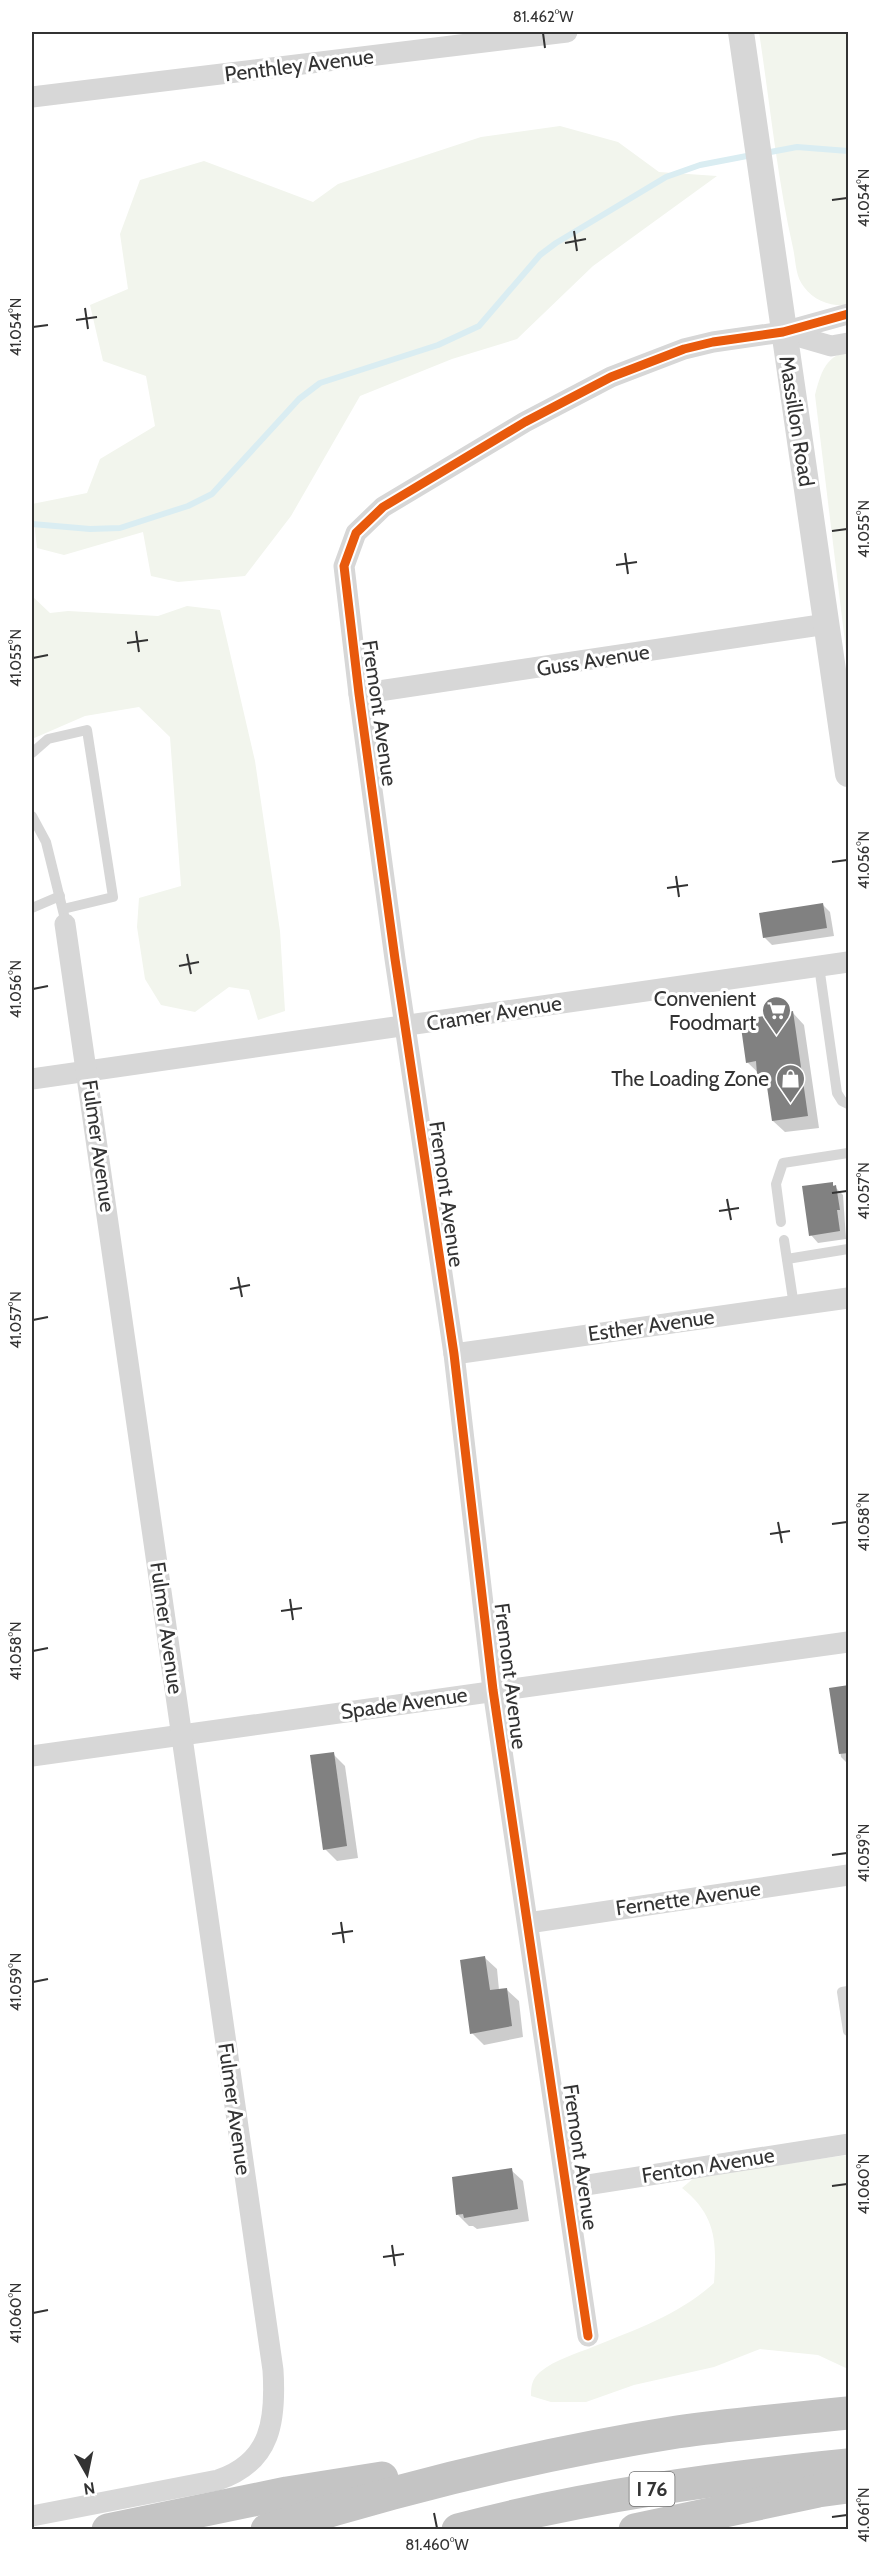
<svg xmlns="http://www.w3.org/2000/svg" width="880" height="2561" font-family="Cabin,sans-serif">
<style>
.green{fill:#f2f5ed}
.shadow{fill:#0003}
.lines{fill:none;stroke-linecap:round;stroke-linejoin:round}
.stream{stroke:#daedf2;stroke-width:6}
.building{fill:#818181}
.service{stroke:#d7d7d7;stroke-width:10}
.minor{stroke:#d7d7d7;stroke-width:21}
.tertiary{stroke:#d7d7d7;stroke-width:26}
.motorway{stroke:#c4c4c4;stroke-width:33}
.cycleway-casing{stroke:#fff;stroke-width:13}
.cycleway{stroke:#e8590c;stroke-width:9}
.ticks{fill:none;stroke:#333;stroke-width:2}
.labels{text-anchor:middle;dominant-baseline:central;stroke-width:6;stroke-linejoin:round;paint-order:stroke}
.shield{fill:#fff;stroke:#707070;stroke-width:1.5}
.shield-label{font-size:20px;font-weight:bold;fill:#333}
.street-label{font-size:21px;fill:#333;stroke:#fff}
.poi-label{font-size:21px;fill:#333;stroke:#fff;text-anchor:end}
.neatline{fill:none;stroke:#333;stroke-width:2}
.ticks-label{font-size:15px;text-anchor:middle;fill:#333}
</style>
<rect width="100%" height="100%" fill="#fff"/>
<g class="green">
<path d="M759,32H848V305C832,307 814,301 804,287C795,276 796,261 793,248C777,177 770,104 759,32Z"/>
<path d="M560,126L618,142L659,172L717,176L593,266L517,339L452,359L360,396L291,516L245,576L178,582L151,576L143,532L64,555L37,548L32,504L87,493L100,459L155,426L146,376L103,361L90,305L128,289L120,234L140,180L204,161L313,202L338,184L481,137Z"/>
<path d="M848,352V667L815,395C820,376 825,355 848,352Z"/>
<path d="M32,596L50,613L68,611L158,616L187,606L220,610L255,761L280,931L285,1011L258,1020L249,990L229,987L195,1012L161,1005L145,979L137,927L139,898L181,886L170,737L139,707L85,716L32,739Z"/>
<path d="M847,2155L848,2369L818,2355L760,2349L714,2367L634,2385L586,2402H551L531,2396C531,2386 532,2379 540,2372C556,2359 576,2354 595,2346C637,2329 680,2314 714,2283C717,2242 716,2215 682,2188L695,2177Z"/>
</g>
<g class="shadow">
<path d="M822,904L830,912L834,936L772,945L764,937Z"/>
<path d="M793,1013L804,1025L819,1128L785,1132L773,1121L768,1082L747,1062Z"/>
<path d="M832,1184L843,1195L846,1239L818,1243L811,1235Z"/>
<path d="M848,1686V1764L841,1757L831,1689Z"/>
<path d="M333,1754L345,1766L358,1858L337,1861L325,1849Z"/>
<path d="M485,1958L497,1969L499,1990H507L519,2001L523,2037L484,2045L472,2033Z"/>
<path d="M511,2170L523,2181L529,2221L477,2229L473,2226H469L458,2215Z"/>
</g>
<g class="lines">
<g class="stream">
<path d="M765,153L797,147L848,151"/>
<path d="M32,524L90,529L120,528L188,506L212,494L299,399L320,383L438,345L479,326L540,255L556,243L666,177L700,165L752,155"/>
</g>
</g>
<g class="building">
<path d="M823,903L827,928L763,938L759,913Z"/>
<path d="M793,1011L808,1116L772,1121L765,1073L757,1074L756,1061L746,1063L740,1020Z"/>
<path d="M833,1182V1186L836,1185L840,1210H837L840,1231L809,1236L802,1186Z"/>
<path d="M849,1685V1753L839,1754L829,1688Z"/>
<path d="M334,1752L347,1846L323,1850L310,1755Z"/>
<path d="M485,1956L490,1990L507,1988L512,2026L470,2034L460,1960Z"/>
<path d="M512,2168L518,2209L464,2218L463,2214L456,2215L452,2177Z"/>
</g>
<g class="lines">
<g class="service">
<path d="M32,753L48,739L87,730L113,897L63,909"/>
<path d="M32,816L46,842L64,915"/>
<path d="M32,908L60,896"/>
<path d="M819,966L837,1093L842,1101L848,1104"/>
<path d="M781,1222L776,1184L783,1163L848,1153"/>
<path d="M784,1240L794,1306"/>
<path d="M787,1259L848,1249"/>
<path d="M848,1991L842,1992L848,2031"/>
</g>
<g class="minor">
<path d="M32,97L567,32"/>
<path d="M783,332L831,346L848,343"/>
<path d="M359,694L827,624"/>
<path d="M32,1079L848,962"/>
<path d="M454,1354L848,1298"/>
<path d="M32,1756L848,1642"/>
<path d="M528,1923L848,1875"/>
<path d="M568,2188L848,2144"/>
<path d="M588,2336L493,1690L454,1354L395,959L359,694L344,566L356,533L383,507L525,422L611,377L684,349L713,342L783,332L848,314"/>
<path d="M32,2516L218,2480C272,2462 276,2419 273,2370L65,924"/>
</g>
<path class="tertiary" d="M741,32L848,774"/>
<g class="motorway">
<path d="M108,2530L287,2493L382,2478"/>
<path d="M267,2530C401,2488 538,2454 677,2432C734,2424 791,2419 848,2413"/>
<path d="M458,2530C586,2496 717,2478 848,2465"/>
<path d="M635,2530L818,2491L848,2487"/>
</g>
<defs>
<path id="cycleway" d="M588,2336L493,1690L454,1354L395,959L359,694L344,566L356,533L383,507L525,422L611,377L684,349L713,342L783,332L848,314"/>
</defs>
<use href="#cycleway" class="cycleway-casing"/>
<use href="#cycleway" class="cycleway"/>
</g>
<path class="ticks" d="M543,33L545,48M832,200L847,198M574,231L577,251M565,243L586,239M85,308L88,329M76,320L97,317M33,327L48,325M832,531L847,529M625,553L628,574M616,565L637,562M136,631L139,652M127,643L148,640M33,658L48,655M832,862L847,860M676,876L679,897M667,888L688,885M187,954L191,974M179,966L199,962M33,989L48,986M832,1193L847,1191M727,1199L731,1220M719,1211L739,1208M238,1277L242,1297M230,1289L250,1285M33,1320L48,1317M778,1522L782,1543M832,1524L847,1522M770,1534L790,1531M290,1599L293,1620M281,1611L302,1608M33,1651L48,1648M832,1855L847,1853M341,1922L344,1943M332,1934L353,1931M33,1982L48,1979M832,2186L847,2184M392,2245L395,2266M383,2257L404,2254M33,2313L48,2310M434,2513L437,2528M832,2517L847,2515"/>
<defs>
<symbol id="supermarket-pin" viewBox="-11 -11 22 30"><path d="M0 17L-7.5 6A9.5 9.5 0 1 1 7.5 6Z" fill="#7a7a7a" stroke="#fff"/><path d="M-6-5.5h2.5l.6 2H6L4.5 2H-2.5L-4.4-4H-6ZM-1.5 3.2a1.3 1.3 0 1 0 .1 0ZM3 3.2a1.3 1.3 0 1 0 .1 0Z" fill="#fff"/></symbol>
<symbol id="shop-pin" viewBox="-11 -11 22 30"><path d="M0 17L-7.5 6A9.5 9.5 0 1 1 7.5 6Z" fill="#7a7a7a" stroke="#fff"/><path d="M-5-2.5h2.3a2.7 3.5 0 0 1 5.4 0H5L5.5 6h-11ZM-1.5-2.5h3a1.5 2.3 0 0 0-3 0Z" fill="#fff"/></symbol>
</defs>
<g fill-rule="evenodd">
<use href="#supermarket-pin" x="760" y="994" width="33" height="45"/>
<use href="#shop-pin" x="774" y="1062" width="33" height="45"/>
</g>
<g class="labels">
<rect class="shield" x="629.5" y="2472" width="45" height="34" rx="4.5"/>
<g class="shield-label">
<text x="652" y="2489">I 76</text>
</g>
<g class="street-label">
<text transform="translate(299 65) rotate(-7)">Penthley Avenue</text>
<text transform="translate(797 421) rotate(81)">Massillon Road</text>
<text transform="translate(593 660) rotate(-9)">Guss Avenue</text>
<text transform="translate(380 713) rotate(82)">Fremont Avenue</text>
<text transform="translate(494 1013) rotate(-9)">Cramer Avenue</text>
<text transform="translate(99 1146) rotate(82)">Fulmer Avenue</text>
<text transform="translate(447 1194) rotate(82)">Fremont Avenue</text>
<text transform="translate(651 1325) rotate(-8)">Esther Avenue</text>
<text transform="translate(167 1628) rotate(82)">Fulmer Avenue</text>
<text transform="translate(511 1676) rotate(83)">Fremont Avenue</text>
<text transform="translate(404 1703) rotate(-8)">Spade Avenue</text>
<text transform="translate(688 1898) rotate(-8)">Fernette Avenue</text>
<text transform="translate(235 2109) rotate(82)">Fulmer Avenue</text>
<text transform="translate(581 2157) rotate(82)">Fremont Avenue</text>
<text transform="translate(708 2165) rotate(-9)">Fenton Avenue</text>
</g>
<g class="poi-label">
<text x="756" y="998">Convenient<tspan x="756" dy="24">Foodmart</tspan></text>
<text x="769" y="1078">The Loading Zone</text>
</g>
</g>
<rect width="880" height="2561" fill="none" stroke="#ffffff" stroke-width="66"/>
<g transform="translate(87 2474) rotate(171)" stroke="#ffffff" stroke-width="4.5" paint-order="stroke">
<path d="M0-4.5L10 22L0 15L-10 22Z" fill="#333333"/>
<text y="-9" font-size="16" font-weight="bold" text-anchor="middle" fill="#333333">N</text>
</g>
<rect x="33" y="33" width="814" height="2495" class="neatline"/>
<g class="ticks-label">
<text x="543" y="22">81.462°W</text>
<text transform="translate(864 198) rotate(-90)" y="5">41.054°N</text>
<text transform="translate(16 327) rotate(-90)" y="5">41.054°N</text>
<text transform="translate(864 529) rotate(-90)" y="5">41.055°N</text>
<text transform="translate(16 658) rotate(-90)" y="5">41.055°N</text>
<text transform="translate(864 860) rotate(-90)" y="5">41.056°N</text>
<text transform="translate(16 989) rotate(-90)" y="5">41.056°N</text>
<text transform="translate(864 1191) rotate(-90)" y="5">41.057°N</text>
<text transform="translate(16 1320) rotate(-90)" y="5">41.057°N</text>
<text transform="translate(864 1522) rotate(-90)" y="5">41.058°N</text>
<text transform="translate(16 1651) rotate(-90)" y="5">41.058°N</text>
<text transform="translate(864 1853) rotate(-90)" y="5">41.059°N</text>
<text transform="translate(16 1982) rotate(-90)" y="5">41.059°N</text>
<text transform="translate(864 2184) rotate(-90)" y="5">41.060°N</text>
<text transform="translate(16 2313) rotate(-90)" y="5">41.060°N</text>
<text transform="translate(864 2515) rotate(-90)" y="5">41.061°N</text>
<text x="437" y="2550">81.460°W</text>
</g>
</svg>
